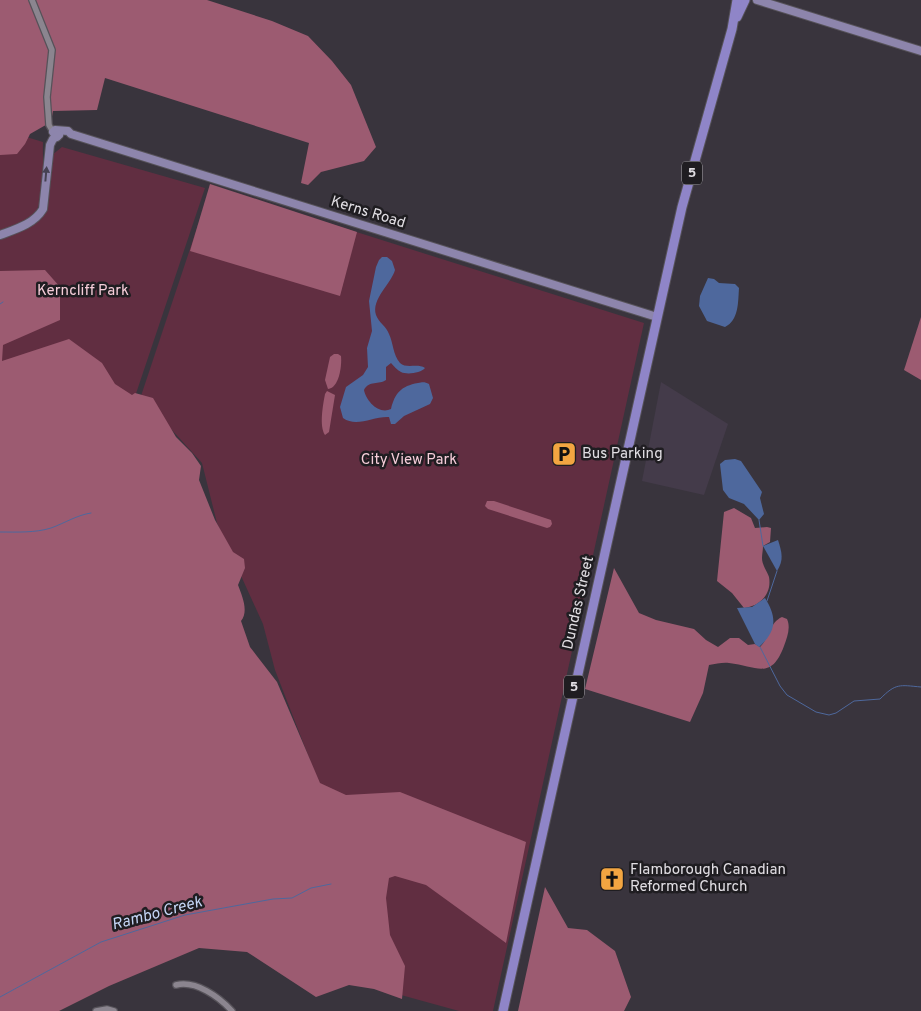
<svg xmlns="http://www.w3.org/2000/svg" width="921" height="1011" font-family="Overpass,sans-serif">
<style>
.built{fill:#443b4a}
.green{fill:#612e41}
.forest{fill:#9c5b71}
.water{fill:#4e689d}
.lines{fill:none;stroke-linecap:round;stroke-linejoin:round}
.stream{stroke:#4e689d;stroke-width:1}
.street-casing{stroke:#565259;stroke-width:8}
.secondary-casing{stroke:#565259;stroke-width:10}
.primary-casing{stroke:#565259;stroke-width:11}
.street{stroke:#8b858f;stroke-width:5.5}
.secondary{stroke:#8d85ac;stroke-width:8}
.primary{stroke:#8f85c8;stroke-width:9}
.oneway{fill:#464152}
.labels{text-anchor:middle;dominant-baseline:central;stroke-width:5;stroke-linejoin:round;paint-order:stroke}
.shield{fill:#1f1d21;stroke:#a7a4a9;stroke-width:1}
.shield-label{font-size:14px;font-weight:bold;fill:#e1dee3}
.street-label{font-size:15px;fill:#e1dee3;stroke:#1f1d21}
.park-label{font-size:15px;fill:#f6cdd9;stroke:#1f1d21}
.poi-label{font-size:15px;fill:#e1dee3;stroke:#1f1d21;text-anchor:start}
.water-label{font-size:16px;font-style:italic;fill:#c4d5f5;stroke:#1f1d21}
</style>
<rect width="100%" height="100%" fill="#39343d"/>
<path class="built" d="M661,382L728,424L704,495L642,481Z"/>
<g class="green">
<path d="M0,129L43,142C42,163 48,207 29,219C21,225 9,228 0,231Z"/>
<path d="M62,147L205,188L0,799V239C14,234 32,229 42,217C51,206 51,171 52,155Z"/>
<path d="M211,186L644,323L493,1011H459L401,995L275,670L263,624L217,523L202,463L141,396Z"/>
</g>
<g class="forest">
<path d="M0,0H207L272,21L308,36L332,61L351,85L376,147L364,161L321,172L308,185L301,183L309,143L105,78L97,110L53,111L51,122L30,134L25,144L17,154L0,155Z"/>
<path d="M210,184L357,232L340,296L190,251Z"/>
<path d="M45,270L60,287V320L3,345L2,361L69,339L102,363L115,384L132,395L135,393L153,398L176,437L192,453L201,466L199,480L215,520L233,552L244,559L245,568L238,585C242,596 249,611 241,621L250,647L277,682L320,783L346,795L400,792L526,842L506,943L426,885L395,876L389,878L386,898L390,935L405,966L402,999L374,989L349,985L316,997L247,952L199,948L109,986L59,1011H0V271Z"/>
<path d="M921,317V380L904,370Z"/>
<path d="M334,354H338L341,356C342,366 339,388 328,389L325,380L330,357Z"/>
<path d="M327,391L335,395L329,432L325,435C319,426 323,405 325,394Z"/>
<path d="M487,501H494L551,520L552,524L550,527L547,528L488,509L485,506Z"/>
<path d="M734,508L751,518L755,528L767,527L771,528L770,542L763,546C763,550 762,554 762,558C762,565 767,571 769,577C772,594 760,606 744,608L732,593L717,581L724,512Z"/>
<path d="M614,568L639,613L656,620L694,629L706,640L718,647L730,638H739L748,645L755,644L760,647C770,637 769,623 782,617L787,619C791,628 787,637 784,646C771,681 757,666 729,663C723,662 716,664 709,665L703,693L690,722L585,689Z"/>
<path d="M545,887L568,928L587,930L615,951L631,997L624,1011H518Z"/>
</g>
<g class="water">
<path d="M382,257H387L392,261L395,270C391,284 371,299 376,315C379,323 386,326 389,334C393,342 393,355 400,363C406,369 418,363 425,368C421,373 407,375 401,372C397,370 394,366 391,363L386,367V380C379,385 369,380 364,390C366,401 379,415 391,409C395,393 401,386 418,383C423,382 425,382 429,384L433,398L430,404L404,416L395,424H391L389,417C373,416 357,428 343,418L340,407L346,387L363,375L368,367L367,348L372,331L369,301L376,267L379,260Z"/>
<path d="M708,278L714,279L719,283L735,284L739,288C738,302 739,320 725,327L707,321L699,306L700,296Z"/>
<path d="M735,459L741,461L762,492L760,498L764,514L759,520L744,504L729,498L723,490L720,464L725,460Z"/>
<path d="M778,540C782,553 784,560 777,571L763,546Z"/>
<path d="M765,598C777,617 777,631 759,647L755,644L737,608L752,607Z"/>
</g>
<g class="lines">
<g class="stream">
<path d="M0,304L3,302"/>
<path d="M759,520L763,546"/>
<path d="M0,532C17,532 35,533 51,528C65,523 77,515 91,513"/>
<path d="M767,601L777,571"/>
<path d="M760,647L780,686L787,695L816,712L829,715L836,713L854,701L880,699C896,683 899,685 921,687"/>
<path d="M0,997L101,942L185,915L273,899L292,898L311,888L331,884"/>
</g>
<defs>
<g id="street">
<path d="M32,0L52,50L47,97L49,125L53,132"/>
<path d="M176,985C196,980 219,997 232,1011"/>
<path d="M96,1011L107,1009L114,1011"/>
</g>
<g id="secondary">
<path d="M757,0L921,51"/>
<path d="M57,137L53,132L55,130L68,131L71,134L657,317"/>
<path d="M0,235C16,229 34,224 43,209L50,145L53,139L59,135"/>
</g>
<g id="primary">
<path d="M737,17L745,0"/>
<path d="M503,1011L673,247L682,207L732,29L737,0"/>
</g>
</defs>
<use href="#street" class="street-casing"/>
<use href="#secondary" class="secondary-casing"/>
<use href="#primary" class="primary-casing"/>
<use href="#street" class="street"/>
<use href="#secondary" class="secondary"/>
<use href="#primary" class="primary"/>
</g>
<defs><path id="oneway-solid" d="M-6-.8H1V-3.2L6.5 0L1 3.2V.8H-6Z" transform="scale(1.25)"/></defs>
<use class="oneway" href="#oneway-solid" transform="translate(46 174) rotate(-85)"/>
<defs>
<symbol id="parking-square" viewBox="-11 -11 22 22"><rect x="-9" y="-9" width="18" height="18" rx="4" fill="#f2a541" stroke="#1f1d21"/><path d="M-3.5-5.5H1a3.5 3.5 0 0 1 0 7H-1V5.5H-3.5ZM-1-3.4V-.6H.8a1.4 1.4 0 0 0 0-2.8Z" fill="#111"/></symbol>
<symbol id="church-square" viewBox="-11 -11 22 22"><rect x="-9" y="-9" width="18" height="18" rx="4" fill="#f2a541" stroke="#1f1d21"/><path d="M-1.2-6h2.4v3.5h3.3v2.4h-3.3V6h-2.4V-.1h-3.3v-2.4h3.3Z" fill="#111"/></symbol>
</defs>
<g fill-rule="evenodd">
<use href="#parking-square" x="550" y="440" width="28" height="28"/>
<use href="#church-square" x="598" y="865" width="28" height="28"/>
</g>
<g class="labels">
<g class="shield">
<rect x="682" y="161.5" width="20" height="23" rx="4"/>
<rect x="564" y="675.5" width="20" height="23" rx="4"/>
</g>
<g class="shield-label">
<text x="692" y="173">5</text>
<text x="574" y="687">5</text>
</g>
<g class="street-label">
<text transform="translate(368 213) rotate(17)">Kerns Road</text>
<text transform="translate(579 603) rotate(-77)">Dundas Street</text>
</g>
<g class="park-label">
<text x="83" y="291">Kerncliff Park</text>
<text x="409" y="460">City View Park</text>
</g>
<g class="poi-label">
<text x="582" y="454">Bus Parking</text>
<text x="630" y="870">Flamborough Canadian<tspan x="630" dy="17">Reformed Church</tspan></text>
</g>
<g class="water-label">
<text transform="translate(157 914) rotate(-15)">Rambo Creek</text>
</g>
</g>
</svg>
